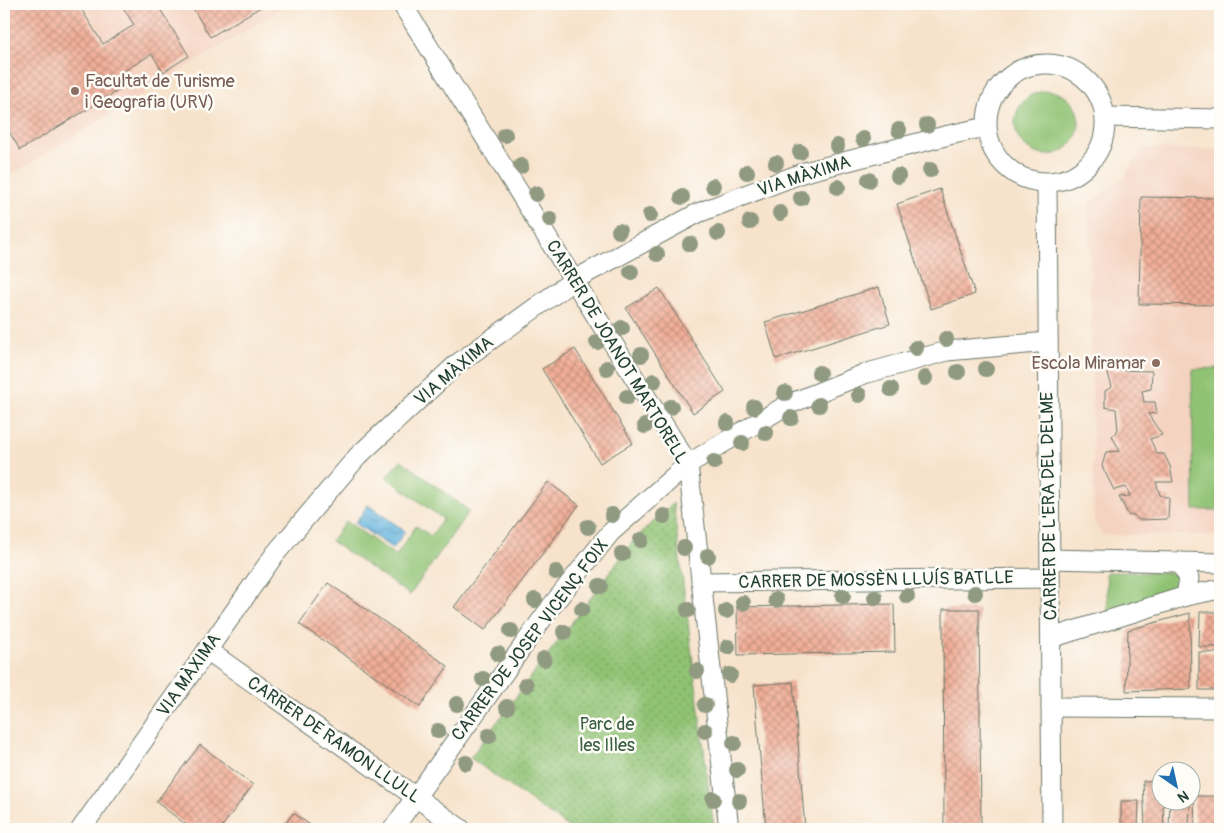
<svg xmlns="http://www.w3.org/2000/svg" width="1224" height="833" font-family="Pangolin,sans-serif">
<style>
.built{fill:#f5d3c1}
.grass{fill:#90c273;stroke:#588054}
.park{fill:url(#park-dots);stroke:#588054}
.water{fill:url(#water-waves);stroke:#417888}
.building{fill:url(#building-cross-hatch)}
.lines{fill:none;stroke-linecap:round;stroke-linejoin:round}
.street-casing{stroke:#6b7769;stroke-width:21}
.street{stroke:#fff;stroke-width:19}
.tree{fill:#909a81}
.education-dot{fill:#8d6e63;stroke:#fdfcf7;stroke-width:2}
.labels{text-anchor:middle;dominant-baseline:central;stroke-width:5;stroke-linejoin:round;paint-order:stroke}
.education-label{font-size:18px;fill:#785e54;stroke:#fdfcf7;text-anchor:start}
.street-label{font-size:18px;fill:#1f3d34;stroke:#fdfcf7}
.park-label{font-size:18px;fill:#3b5e44;stroke:#fdfcf7}
</style>
<defs>
<pattern id="park-dots" width="8" height="8" patternUnits="userSpaceOnUse" patternTransform="scale(1.25)"><rect width="8" height="8" fill="#90c273"/><path d="M2 2h.1M6 6h.1" fill="none" stroke="#759f5f" stroke-width="1.8" stroke-linecap="round"/></pattern>
<pattern id="water-waves" width="16" height="10" patternUnits="userSpaceOnUse" patternTransform="scale(1.25)"><rect width="16" height="10" fill="#63b3dd"/><path d="M0 5q4-4 8 0t8 0" fill="none" stroke="#5193b4"/></pattern>
<pattern id="building-cross-hatch" width="8" height="8" patternUnits="userSpaceOnUse" patternTransform="scale(1.25)"><rect width="8" height="8" fill="#f2ae97"/><path d="M0 0l8 8M0 8l8-8" fill="none" stroke="#c38f7c"/></pattern>
</defs>
<rect width="100%" height="100%" fill="#fdfcf7"/>
<filter id="ink" filterUnits="userSpaceOnUse"><feTurbulence type="fractalNoise" baseFrequency=".02" numOctaves="2"/><feDisplacementMap in="SourceGraphic" scale="10" xChannelSelector="R" yChannelSelector="G"/><feConvolveMatrix kernelMatrix="1 2 1 2 8 2 1 2 1" color-interpolation-filters="sRGB"/></filter>
<filter id="wash" filterUnits="userSpaceOnUse"><feTurbulence type="fractalNoise" baseFrequency=".0096" numOctaves="4" result="noise"/><feDisplacementMap in="SourceGraphic" scale="20" xChannelSelector="R" yChannelSelector="G"/><feGaussianBlur stdDeviation="1.12" result="paint"/><feColorMatrix in="noise" values="0 0 0 0 0 0 0 0 0 0 0 0 0 0 0 0 0 1.4 0 .05"/><feComposite in="paint" operator="in"/></filter>
<g filter="url(#wash)">
<rect width="100%" height="100%" fill="#f7e3cc"/>
<g class="built">
<path d="M4,4H289L4,179Z"/>
<path d="M1143,148L1220,150V535H1102L1094,522L1089,204L1124,177Z"/>
</g>
<g class="grass">
<circle cx="1047" cy="123" r="32"/>
<path d="M1220,368V510H1194L1192,369Z"/>
<path d="M401,460L469,511L410,595L331,541L346,521L396,556L416,526L431,536L443,519L386,477Z"/>
<path d="M1106,572L1172,573L1178,579V589L1108,613Z"/>
</g>
<path class="park" d="M673,503L714,829H571L470,758L634,540Z"/>
<path class="water" d="M368,505L405,531L393,549L355,523Z"/>
<g id="blocks">
<g class="building">
<path d="M4,4H78L103,44L134,25L121,4H157L189,56L163,72L152,54L119,74L126,86L20,150L4,123Z"/>
<path d="M194,4H266L210,37L191,5Z"/>
<path d="M940,189L975,294L931,309L897,204Z"/>
<path d="M1141,197L1220,198V305L1139,304Z"/>
<path d="M879,287L890,324L776,359L765,322Z"/>
<path d="M659,288L725,392L693,413L626,308Z"/>
<path d="M575,349L633,443L600,463L542,369Z"/>
<path d="M1107,370L1152,371L1151,389L1142,391L1144,402H1155L1157,413L1148,414L1162,435L1150,439L1157,454H1164L1170,466L1173,482H1156L1160,495L1169,498L1168,519L1139,520L1134,515L1129,516L1119,497L1130,496L1126,487L1114,490L1102,466L1106,452L1120,451L1112,436L1118,430L1116,409L1105,407V391L1112,387Z"/>
<path d="M548,482L579,505L485,630L454,607Z"/>
<path d="M328,583L448,666L420,707L299,624Z"/>
<path d="M894,604L895,652L738,655L737,607Z"/>
<path d="M943,609H979L981,829H944Z"/>
<path d="M1200,612H1220V647H1199Z"/>
<path d="M1190,613L1191,689L1126,691L1128,630Z"/>
<path d="M1199,652L1220,653V690H1199Z"/>
<path d="M793,682L805,829H766L754,685Z"/>
<path d="M200,745L253,785L220,829H192L156,802Z"/>
<path d="M1162,780L1164,829H1145L1143,781Z"/>
<path d="M1194,796H1219V829H1195Z"/>
<path d="M1170,800H1190L1189,829H1169Z"/>
<path d="M1121,801H1139L1138,829H1121Z"/>
<path d="M293,813L316,829H282Z"/>
</g>
</g>
</g>
<g filter="url(#ink)">
<use href="#blocks" fill-opacity="0" stroke="#6b7769" stroke-width="1"/>
<g class="lines">
<defs>
<g id="street">
<path d="M402,4L688,464L729,829"/>
<circle cx="1046" cy="123" r="59"/>
<path d="M1105,117L1220,119"/>
<path d="M1047,183L1052,829"/>
<path d="M1050,559L1220,563"/>
<path d="M1179,562L1189,578L1186,596"/>
<path d="M701,582L1050,578"/>
<path d="M1051,638L1186,596L1220,589"/>
<path d="M207,650L461,829"/>
<path d="M1051,707L1220,708"/>
<path d="M81,829L275,554L358,456L457,364L574,280L698,213L805,172L949,135L986,127"/>
<path d="M393,829L550,608L610,533L688,464L787,405L864,374L947,351L1048,342"/>
</g>
</defs>
<use href="#street" class="street-casing"/>
<use href="#street" class="street"/>
</g>
<g class="tree">
<circle cx="927" cy="125" r="8"/>
<circle cx="899" cy="130" r="8"/>
<circle cx="505" cy="135" r="8"/>
<circle cx="863" cy="139" r="8"/>
<circle cx="837" cy="146" r="8"/>
<circle cx="800" cy="152" r="8"/>
<circle cx="776" cy="163" r="8"/>
<circle cx="521" cy="166" r="8"/>
<circle cx="930" cy="170" r="8"/>
<circle cx="747" cy="172" r="8"/>
<circle cx="898" cy="176" r="8"/>
<circle cx="869" cy="180" r="8"/>
<circle cx="713" cy="186" r="8"/>
<circle cx="838" cy="187" r="8"/>
<circle cx="536" cy="194" r="8"/>
<circle cx="682" cy="197" r="8"/>
<circle cx="801" cy="198" r="8"/>
<circle cx="780" cy="213" r="8"/>
<circle cx="650" cy="215" r="8"/>
<circle cx="550" cy="219" r="8"/>
<circle cx="750" cy="222" r="8"/>
<circle cx="619" cy="231" r="8"/>
<circle cx="718" cy="233" r="8"/>
<circle cx="690" cy="244" r="8"/>
<circle cx="657" cy="254" r="8"/>
<circle cx="631" cy="272" r="8"/>
<circle cx="622" cy="328" r="8"/>
<circle cx="946" cy="339" r="8"/>
<circle cx="597" cy="342" r="8"/>
<circle cx="916" cy="348" r="8"/>
<circle cx="641" cy="355" r="8"/>
<circle cx="607" cy="368" r="8"/>
<circle cx="986" cy="369" r="8"/>
<circle cx="958" cy="372" r="8"/>
<circle cx="819" cy="373" r="8"/>
<circle cx="925" cy="378" r="8"/>
<circle cx="654" cy="381" r="8"/>
<circle cx="891" cy="389" r="8"/>
<circle cx="785" cy="393" r="8"/>
<circle cx="859" cy="395" r="8"/>
<circle cx="627" cy="397" r="8"/>
<circle cx="819" cy="405" r="8"/>
<circle cx="671" cy="407" r="8"/>
<circle cx="754" cy="407" r="8"/>
<circle cx="791" cy="418" r="8"/>
<circle cx="727" cy="423" r="8"/>
<circle cx="645" cy="426" r="8"/>
<circle cx="766" cy="433" r="8"/>
<circle cx="742" cy="443" r="8"/>
<circle cx="714" cy="462" r="8"/>
<circle cx="612" cy="515" r="8"/>
<circle cx="664" cy="516" r="8"/>
<circle cx="588" cy="527" r="8"/>
<circle cx="641" cy="540" r="8"/>
<circle cx="684" cy="548" r="8"/>
<circle cx="622" cy="554" r="8"/>
<circle cx="708" cy="556" r="8"/>
<circle cx="556" cy="572" r="8"/>
<circle cx="600" cy="586" r="8"/>
<circle cx="975" cy="593" r="8"/>
<circle cx="843" cy="596" r="8"/>
<circle cx="907" cy="596" r="8"/>
<circle cx="875" cy="598" r="8"/>
<circle cx="535" cy="600" r="8"/>
<circle cx="776" cy="600" r="8"/>
<circle cx="743" cy="603" r="8"/>
<circle cx="582" cy="609" r="8"/>
<circle cx="688" cy="610" r="8"/>
<circle cx="726" cy="611" r="8"/>
<circle cx="511" cy="631" r="8"/>
<circle cx="564" cy="632" r="8"/>
<circle cx="728" cy="647" r="8"/>
<circle cx="498" cy="654" r="8"/>
<circle cx="544" cy="659" r="8"/>
<circle cx="697" cy="671" r="8"/>
<circle cx="730" cy="675" r="8"/>
<circle cx="483" cy="679" r="8"/>
<circle cx="526" cy="685" r="8"/>
<circle cx="457" cy="704" r="8"/>
<circle cx="705" cy="705" r="8"/>
<circle cx="507" cy="707" r="8"/>
<circle cx="438" cy="731" r="8"/>
<circle cx="705" cy="731" r="8"/>
<circle cx="489" cy="736" r="8"/>
<circle cx="734" cy="743" r="8"/>
<circle cx="466" cy="763" r="8"/>
<circle cx="737" cy="770" r="8"/>
<circle cx="713" cy="799" r="8"/>
<circle cx="739" cy="801" r="8"/>
</g>
</g>
<g class="education-dot">
<circle cx="75" cy="91" r="5"/>
<circle cx="1156" cy="363" r="5"/>
</g>
<g class="labels">
<g class="education-label">
<text x="85" y="81">Facultat de Turisme<tspan x="85" dy="21">i Geografia (URV)</tspan></text>
<text x="1146" y="363" text-anchor="end">Escola Miramar</text>
</g>
<g class="street-label">
<text transform="translate(804 176) rotate(-18)">VIA MÀXIMA</text>
<text transform="translate(617 352) rotate(59)">CARRER DE JOANOT MARTORELL</text>
<text transform="translate(454 371) rotate(-40)">VIA MÀXIMA</text>
<text transform="translate(1049 506) rotate(-91)">CARRER DE L'ERA DEL DELME</text>
<text transform="translate(876 580) rotate(-1)">CARRER DE MOSSÈN LLUÍS BATLLE</text>
<text transform="translate(530 640) rotate(-53)">CARRER DE JOSEP VICENÇ FOIX</text>
<text transform="translate(189 675) rotate(-55)">VIA MÀXIMA</text>
<text transform="translate(334 740) rotate(35)">CARRER DE RAMON LLULL</text>
</g>
<g class="park-label">
<text x="607" y="724">Parc de<tspan x="607" dy="21">les Illes</tspan></text>
</g>
</g>
<rect width="1224" height="833" fill="none" stroke="#fdfcf7" stroke-width="20"/>
<g transform="translate(1176 786) rotate(146)"><circle r="24" fill="#fdfcf7" stroke="#a4b0a9"/>
<path d="M0-4L9 19L0 12L-9 19Z" fill="#1f6fb2"/>
<text y="-8" font-size="14" font-weight="bold" text-anchor="middle" fill="#1f3d34">N</text>
</g>
</svg>
